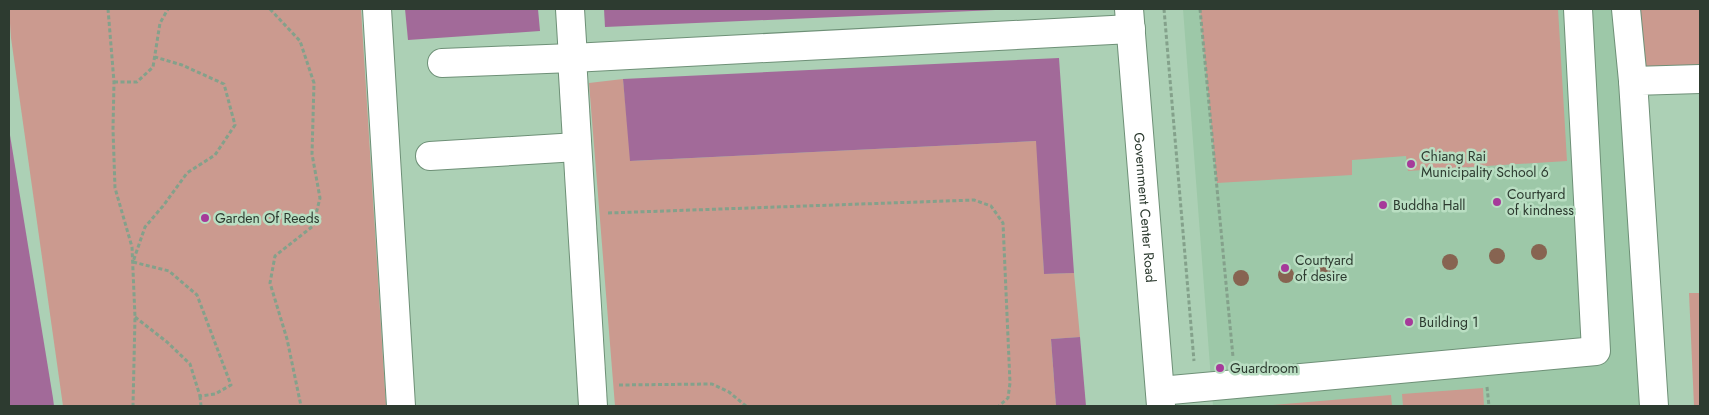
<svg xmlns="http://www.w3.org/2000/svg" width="1709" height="415" font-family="Jost,sans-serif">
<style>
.built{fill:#9dc8a8}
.green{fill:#cb9a8f}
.water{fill:#a26a99}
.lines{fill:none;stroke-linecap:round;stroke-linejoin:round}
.minor-casing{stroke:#6e9077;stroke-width:30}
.path{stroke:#84a18b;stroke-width:3;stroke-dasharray:4 2.5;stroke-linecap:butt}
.minor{stroke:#fff;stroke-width:28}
.tree{fill:#876451}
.poi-dot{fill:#a63a9a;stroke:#b9dec2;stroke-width:2}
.labels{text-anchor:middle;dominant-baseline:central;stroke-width:5;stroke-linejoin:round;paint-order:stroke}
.poi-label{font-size:14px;fill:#2d3b30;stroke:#b9dec2;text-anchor:start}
.street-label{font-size:14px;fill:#2d3b30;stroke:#b9dec2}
</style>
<rect width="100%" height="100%" fill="#acd0b5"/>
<path class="built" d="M1183,9H1617L1643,406H1213Z"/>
<g class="green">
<path d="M9,9H361L386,406H63L11,38Z"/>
<path d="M1200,9H1558L1567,161L1408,171L1406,156L1352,160V175L1217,183Z"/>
<path d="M1626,9H1700V79L1633,81Z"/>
<path d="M623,79L631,161L1037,141L1044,274L1074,273L1080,337L1051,339L1056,406H615L589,83Z"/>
<path d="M1689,293H1700V406H1694Z"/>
<path d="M1483,388L1484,406H1403L1402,394Z"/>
<path d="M1391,395L1392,406H1262Z"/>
</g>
<g class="water">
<path d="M405,9H538L540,31L408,40Z"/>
<path d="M604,9H1019L605,27Z"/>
<path d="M1059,58L1074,273L1044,274L1036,141L630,161L623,79Z"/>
<path d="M9,129L53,398L54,406H9Z"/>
<path d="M1080,337L1086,406H1056L1051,339Z"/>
</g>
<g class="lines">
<defs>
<g id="minor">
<path d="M377,9L401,406"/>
<path d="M570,9L573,58"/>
<path id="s1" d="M1129,9L1161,406"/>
<path d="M1626,9L1633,81"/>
<path d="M572,58L593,406"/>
<path d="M442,63L572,58L1131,29"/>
<path d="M430,156L577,147"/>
<path d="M1160,391L1596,351L1578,9"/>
<path d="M1654,406L1633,81L1700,79"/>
</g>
</defs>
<use href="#minor" class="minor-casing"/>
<g class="path">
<path d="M108,9L114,82L113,129L115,188L132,247L135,317L133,406"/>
<path d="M270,9L300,41L314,83L312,154L320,198L313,226L275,256L270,283L287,339L301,406"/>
<path d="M1164,9L1194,361"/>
<path d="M1200,9L1233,357"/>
<path d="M114,82H137L153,67L160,23L168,9"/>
<path d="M608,213L974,200L991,206L1003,223L1010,383L1008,398L999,406"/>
<path d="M135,317L167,342L190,364L200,396L215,394L231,385L197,295L169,271L133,262L145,227L163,206L187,173L215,155L235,125L224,84L182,65L155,57"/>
<path d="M619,385L712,384L729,392L746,406"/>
<path d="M1487,387L1489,406"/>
<path d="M200,396L201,406"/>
</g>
<use href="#minor" class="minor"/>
</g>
<g class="tree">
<circle cx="1539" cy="252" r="8"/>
<circle cx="1497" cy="256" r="8"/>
<circle cx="1450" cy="262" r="8"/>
<circle cx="1325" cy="272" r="8"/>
<circle cx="1286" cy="275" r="8"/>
<circle cx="1241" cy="278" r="8"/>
</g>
<g class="poi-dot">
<circle cx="1411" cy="164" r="5"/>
<circle cx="1497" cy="202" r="5"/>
<circle cx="1383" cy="205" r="5"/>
<circle cx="205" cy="218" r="5"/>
<circle cx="1285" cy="268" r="5"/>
<circle cx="1409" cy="322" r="5"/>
<circle cx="1220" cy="368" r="5"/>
</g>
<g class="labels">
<g class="poi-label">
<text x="1421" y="156">Chiang Rai<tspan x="1421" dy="16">Municipality School 6</tspan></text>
<text x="1507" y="194">Courtyard<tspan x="1507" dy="16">of kindness</tspan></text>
<text x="1393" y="205">Buddha Hall</text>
<text x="215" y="218">Garden Of Reeds</text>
<text x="1295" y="260">Courtyard<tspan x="1295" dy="16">of desire</tspan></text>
<text x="1419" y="322">Building 1</text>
<text x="1230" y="368">Guardroom</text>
</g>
<g class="street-label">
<text stroke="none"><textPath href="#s1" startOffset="199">Government Center Road</textPath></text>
</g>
</g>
<rect width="1709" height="415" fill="none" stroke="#2d3b30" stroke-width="20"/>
</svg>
